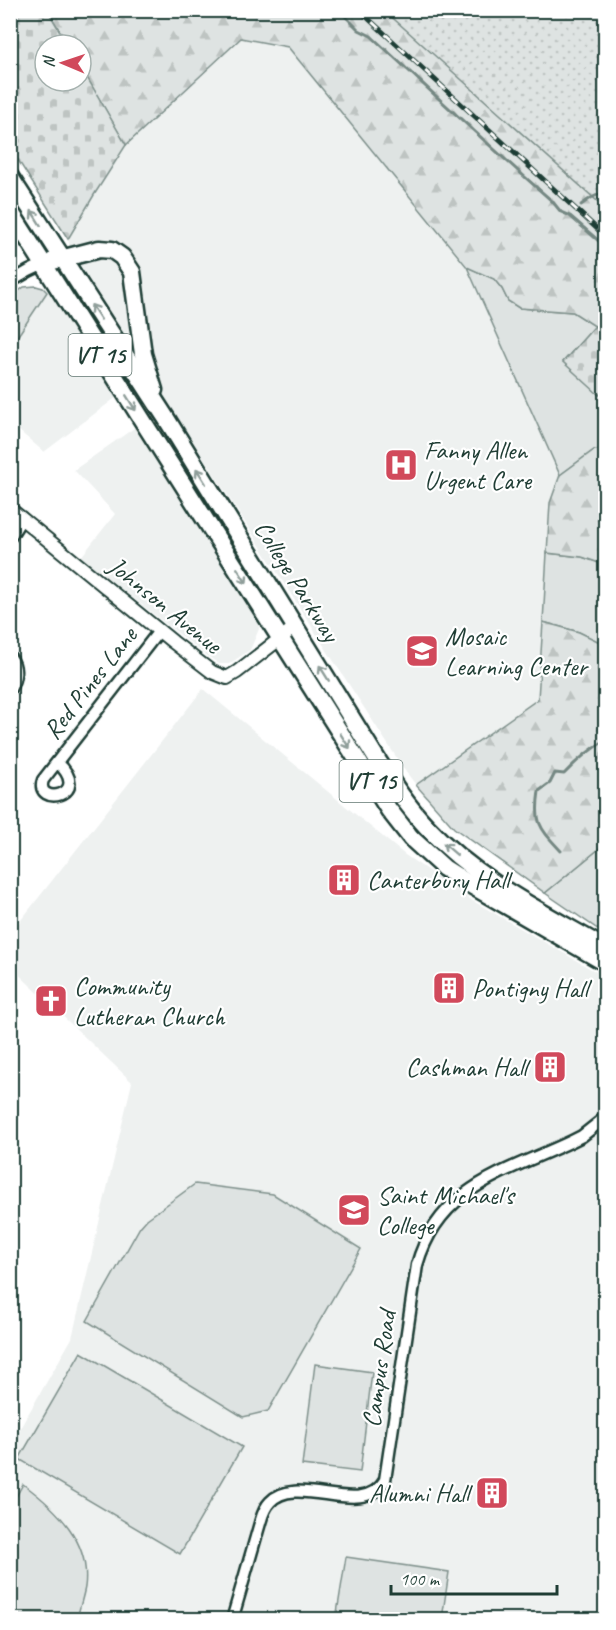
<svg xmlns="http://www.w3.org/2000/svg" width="616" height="1630" font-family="Caveat,sans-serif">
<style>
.built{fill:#eef1f0}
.green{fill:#dee3e2;stroke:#7e908b;stroke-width:1.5}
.forest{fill:url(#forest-firs);stroke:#7e908b;stroke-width:1.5}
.cemetery{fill:url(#cemetery-stones);stroke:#7e908b;stroke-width:1.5}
.park{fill:url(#park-dots);stroke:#7e908b;stroke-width:1.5}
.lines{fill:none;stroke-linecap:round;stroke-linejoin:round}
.stream{stroke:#758883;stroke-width:3}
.minor-casing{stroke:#1f3d34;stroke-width:15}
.tertiary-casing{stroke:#1f3d34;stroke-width:16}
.primary-casing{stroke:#1f3d34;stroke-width:21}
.minor{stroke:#fff;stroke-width:10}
.tertiary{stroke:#fff;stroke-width:12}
.primary{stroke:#fff;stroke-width:16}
.rail-casing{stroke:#1f3d34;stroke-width:5}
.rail{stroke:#fff;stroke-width:3;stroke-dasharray:9;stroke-linecap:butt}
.oneway{stroke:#8f9e9a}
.labels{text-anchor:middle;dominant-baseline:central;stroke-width:4.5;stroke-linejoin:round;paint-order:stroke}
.shield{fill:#fff;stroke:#627771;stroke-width:1.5}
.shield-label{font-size:24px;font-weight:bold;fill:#1f3d34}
.poi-label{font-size:26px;fill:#1f3d34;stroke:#fff;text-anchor:start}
.street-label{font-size:26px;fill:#1f3d34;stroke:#fff}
</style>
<defs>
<pattern id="forest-firs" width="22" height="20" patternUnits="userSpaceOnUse" patternTransform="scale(1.5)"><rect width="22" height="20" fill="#dee3e2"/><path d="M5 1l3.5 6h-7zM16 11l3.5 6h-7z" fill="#bec4c2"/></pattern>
<pattern id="cemetery-stones" width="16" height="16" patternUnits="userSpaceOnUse" patternTransform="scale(1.5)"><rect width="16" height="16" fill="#dee3e2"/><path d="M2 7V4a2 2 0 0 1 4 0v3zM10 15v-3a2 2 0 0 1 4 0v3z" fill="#bec4c2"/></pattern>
<pattern id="park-dots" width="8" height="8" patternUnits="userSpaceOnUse" patternTransform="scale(1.5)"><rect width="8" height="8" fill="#dee3e2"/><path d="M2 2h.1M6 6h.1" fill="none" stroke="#bec4c2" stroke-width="1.8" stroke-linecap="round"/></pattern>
</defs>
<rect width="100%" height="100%" fill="#fff"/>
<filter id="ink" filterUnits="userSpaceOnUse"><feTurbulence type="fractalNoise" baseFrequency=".0167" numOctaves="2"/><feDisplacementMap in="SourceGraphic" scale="12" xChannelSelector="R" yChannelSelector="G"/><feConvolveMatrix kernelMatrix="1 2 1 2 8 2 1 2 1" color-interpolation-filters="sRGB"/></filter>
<g filter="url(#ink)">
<g class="built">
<path d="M241,38L288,47L467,267L560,475L550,503L539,699L416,785L406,772L333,660L70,249L68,239L94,195L126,145Z"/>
<path d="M47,292H52L118,396L44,452L11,424V346Z"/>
<path d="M137,426L258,615L259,629L250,650L229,664H219L203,653L81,557L115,514L74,470Z"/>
<path d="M203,689L405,855L473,901L605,977V1619H11V1444L72,1338L132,1082L11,967L10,934Z"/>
</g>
<g class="green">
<path d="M467,267L494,279L502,289L508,301L519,308L573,312L595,326L563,362L600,395L605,389V449L594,450L560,475Z"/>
<path d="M36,286L43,288L47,292L11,346V297L24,287Z"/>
<path d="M547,553L582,557L605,565V645L579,632L543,622Z"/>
<path d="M605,844V934L545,893Z"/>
<path d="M195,1184L273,1194L361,1249L268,1411L243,1417L87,1321L140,1227L147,1219Z"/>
<path d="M81,1352L242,1447L180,1554L19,1459Z"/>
<path d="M315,1364L372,1372L360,1472L302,1465Z"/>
<path d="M23,1484C57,1509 91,1542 85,1587C83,1598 79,1609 77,1619H20L11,1613V1506Z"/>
<path d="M346,1557L449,1572L442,1619H336Z"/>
</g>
<g class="forest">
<path d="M48,11H542L605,204V335L595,326L573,312L519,308L508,301L502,289L494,279L467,267L288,47L241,38L126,145L81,67V45H68Z"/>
<path d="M605,449V565L582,557L547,553L550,503L560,475L594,450Z"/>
<path d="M543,622L579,632L606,645L605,844L545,893L454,828L416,785L538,699Z"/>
</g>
<g class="cemetery">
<path d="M11,10L48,11L68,45H45V81H81V67L126,145L94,195L68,239L11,149Z"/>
<path d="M595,326L605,335V389L599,395L563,362Z"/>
</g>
<path class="park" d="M385,11H605V208Z"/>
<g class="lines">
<g class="stream">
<path d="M339,10L359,30L371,36C431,91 490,147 552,201L561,212L570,216L600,242L606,245"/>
<path d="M581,205L591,198L606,191"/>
<path d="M561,851C540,828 534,824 539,791L550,783L555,773L564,774C577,760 589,750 606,740"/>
</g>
<defs>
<g id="minor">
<path d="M10,282L29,271L44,264"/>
<path d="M10,537L22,518"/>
<path d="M10,657C18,668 16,678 10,689"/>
<path d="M57,762C95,797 33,807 43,780L159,631"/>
<path d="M232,1620L260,1523C262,1516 264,1508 270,1502C297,1472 363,1520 385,1480L417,1265C439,1186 507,1172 572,1141L582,1136L606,1117"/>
</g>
<path id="tertiary" d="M10,509L173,642L212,672L227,678L237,672L295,627"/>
<g id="primary">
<path d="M10,177L166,418L378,761C393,784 408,807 427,827C476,880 544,913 606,949"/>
<path d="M10,211L389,810L411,838L444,868L471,885L606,963"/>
<path d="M53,261L99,249L112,250L122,257L132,272L143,354L154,390"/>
</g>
</defs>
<use href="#minor" class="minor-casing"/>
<use href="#tertiary" class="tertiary-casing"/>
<use href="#primary" class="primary-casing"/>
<use href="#minor" class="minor"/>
<use href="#tertiary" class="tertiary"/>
<use href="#primary" class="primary"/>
<defs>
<path id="rail" d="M359,10L606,237"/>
</defs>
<use href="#rail" class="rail-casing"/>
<use href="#rail" class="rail"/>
</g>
<defs><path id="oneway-shaft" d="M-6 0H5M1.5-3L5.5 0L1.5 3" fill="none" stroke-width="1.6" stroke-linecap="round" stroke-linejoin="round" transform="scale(1.5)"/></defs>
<g class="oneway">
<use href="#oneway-shaft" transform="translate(36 218) rotate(-122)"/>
<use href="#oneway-shaft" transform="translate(96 312) rotate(-123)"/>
<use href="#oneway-shaft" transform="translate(131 403) rotate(58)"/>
<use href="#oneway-shaft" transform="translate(201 476) rotate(-122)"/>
<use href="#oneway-shaft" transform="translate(242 576) rotate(58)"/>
<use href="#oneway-shaft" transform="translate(324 673) rotate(-122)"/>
<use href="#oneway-shaft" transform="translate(345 741) rotate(57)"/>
<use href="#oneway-shaft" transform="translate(450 849) rotate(-139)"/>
</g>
</g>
<defs>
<symbol id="hospital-square" viewBox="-11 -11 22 22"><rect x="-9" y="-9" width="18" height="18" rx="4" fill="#d1495b" stroke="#fff"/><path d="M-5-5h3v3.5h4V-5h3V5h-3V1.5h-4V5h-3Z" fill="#fff"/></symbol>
<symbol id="school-square" viewBox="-11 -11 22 22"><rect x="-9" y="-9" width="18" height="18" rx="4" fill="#d1495b" stroke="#fff"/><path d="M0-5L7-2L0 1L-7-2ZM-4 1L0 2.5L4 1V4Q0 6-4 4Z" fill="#fff"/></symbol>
<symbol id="building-square" viewBox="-11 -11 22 22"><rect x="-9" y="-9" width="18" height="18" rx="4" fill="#d1495b" stroke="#fff"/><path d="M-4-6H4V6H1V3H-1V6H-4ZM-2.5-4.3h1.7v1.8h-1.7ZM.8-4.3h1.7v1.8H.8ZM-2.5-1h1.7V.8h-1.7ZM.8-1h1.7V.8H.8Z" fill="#fff"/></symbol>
<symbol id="church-square" viewBox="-11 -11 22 22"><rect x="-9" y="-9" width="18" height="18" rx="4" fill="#d1495b" stroke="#fff"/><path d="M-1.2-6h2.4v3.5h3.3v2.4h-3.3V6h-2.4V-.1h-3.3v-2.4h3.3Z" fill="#fff"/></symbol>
<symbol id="university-square" viewBox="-11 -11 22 22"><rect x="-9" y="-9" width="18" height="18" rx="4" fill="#d1495b" stroke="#fff"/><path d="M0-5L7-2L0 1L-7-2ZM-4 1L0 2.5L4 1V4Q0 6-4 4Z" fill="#fff"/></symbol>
</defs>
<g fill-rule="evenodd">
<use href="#hospital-square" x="382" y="446" width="38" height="38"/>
<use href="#school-square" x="403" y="632" width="38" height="38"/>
<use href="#building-square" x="325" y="861" width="38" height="38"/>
<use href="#building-square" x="430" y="969" width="38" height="38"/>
<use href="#church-square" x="32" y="982" width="38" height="38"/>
<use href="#building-square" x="531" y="1048" width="38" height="38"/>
<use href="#university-square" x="335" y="1191" width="38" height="38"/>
<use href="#building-square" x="473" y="1474" width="38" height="38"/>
</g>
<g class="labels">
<g class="shield">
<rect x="68.5" y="334" width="63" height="42" rx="4.5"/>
<rect x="339.5" y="760" width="63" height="42" rx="4.5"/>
</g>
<g class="shield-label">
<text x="100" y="355">VT 15</text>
<text x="371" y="781">VT 15</text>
</g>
<g class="poi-label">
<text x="424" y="450">Fanny Allen<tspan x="424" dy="30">Urgent Care</tspan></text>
<text x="445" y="636">Mosaic<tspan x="445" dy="30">Learning Center</tspan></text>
<text x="367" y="880">Canterbury Hall</text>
<text x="74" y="986">Community<tspan x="74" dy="30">Lutheran Church</tspan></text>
<text x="472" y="988">Pontigny Hall</text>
<text x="527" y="1067" text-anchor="end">Cashman Hall</text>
<text x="377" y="1195">Saint Michael's<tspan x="377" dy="30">College</tspan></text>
<text x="469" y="1493" text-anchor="end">Alumni Hall</text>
</g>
<g class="street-label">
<text transform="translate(297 581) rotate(58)">College Parkway</text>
<text transform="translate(165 605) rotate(39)">Johnson Avenue</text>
<text transform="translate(90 683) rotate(-52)">Red Pines Lane</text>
<text transform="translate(379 1369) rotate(-82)">Campus Road</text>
</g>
</g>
<rect width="616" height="1630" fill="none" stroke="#fff" stroke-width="36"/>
<rect x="18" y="18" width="580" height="1594" fill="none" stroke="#1f3d34" stroke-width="2" filter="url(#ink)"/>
<g transform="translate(63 63) rotate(272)"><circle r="28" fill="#ffffff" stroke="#a5b1ae" stroke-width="1.5"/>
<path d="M0-4.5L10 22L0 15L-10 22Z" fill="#d1495b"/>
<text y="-9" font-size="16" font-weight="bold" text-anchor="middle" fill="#1f3d34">N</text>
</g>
<path d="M391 1585v9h166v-9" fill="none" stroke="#1f3d34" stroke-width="3"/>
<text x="400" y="1585" font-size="18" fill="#1f3d34" stroke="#ffffff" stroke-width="4.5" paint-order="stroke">100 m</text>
</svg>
